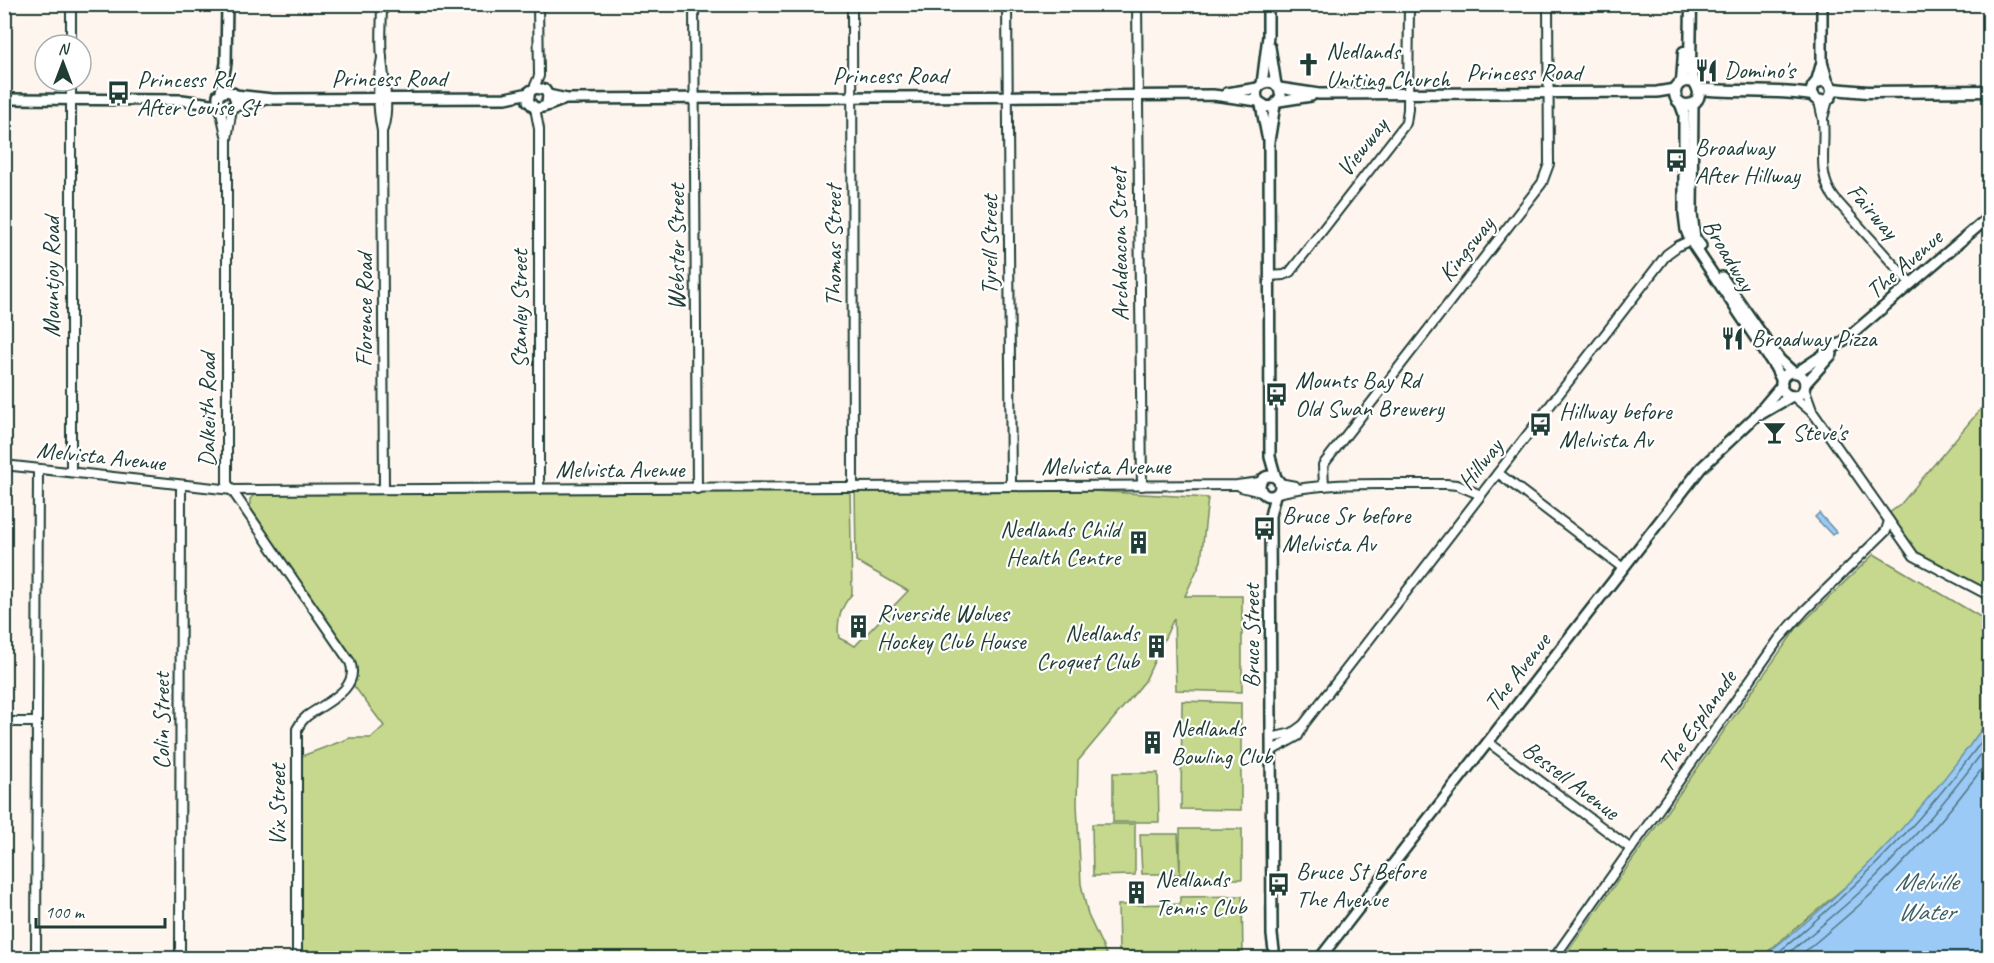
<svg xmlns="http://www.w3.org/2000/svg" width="1994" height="963" font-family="Caveat,sans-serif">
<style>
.green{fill:#c6d88d;stroke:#728a60;stroke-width:1.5}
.water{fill:#9bcaf6;stroke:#6992a8;stroke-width:1.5}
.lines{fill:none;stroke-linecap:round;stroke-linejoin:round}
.shore{stroke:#517582;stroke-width:1.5}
.minor-casing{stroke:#1f3d34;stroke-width:12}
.tertiary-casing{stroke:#1f3d34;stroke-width:14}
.secondary-casing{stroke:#1f3d34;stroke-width:15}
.minor{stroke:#fff;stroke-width:8}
.tertiary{stroke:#fff;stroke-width:9}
.secondary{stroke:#fff;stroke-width:10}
.labels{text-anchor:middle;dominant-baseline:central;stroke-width:4.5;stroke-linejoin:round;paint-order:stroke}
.poi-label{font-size:24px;fill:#1f3d34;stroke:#fff;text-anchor:start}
.street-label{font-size:24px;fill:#1f3d34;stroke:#fff}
.water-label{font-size:26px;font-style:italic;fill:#3e6064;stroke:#fff}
</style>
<rect width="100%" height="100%" fill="#fef5ee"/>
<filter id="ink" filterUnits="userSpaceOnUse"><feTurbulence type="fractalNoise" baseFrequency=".0167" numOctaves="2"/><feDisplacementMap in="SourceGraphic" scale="12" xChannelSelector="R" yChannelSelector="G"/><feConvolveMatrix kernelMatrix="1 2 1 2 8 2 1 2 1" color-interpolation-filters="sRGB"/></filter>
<g filter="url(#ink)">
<g class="green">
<path d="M680,5V7H616V4Z"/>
<path d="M1989,399V590L1914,556L1885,516L1900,505Z"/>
<path d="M1011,486L1208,498L1201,561L1185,596H1242V692L1176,690L1174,618L1145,681L1078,761L1077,804L1081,884L1088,915L1108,958H299L302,756L350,738H371L384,726L351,682L352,660L250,507V499L255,494L850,490L852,594C841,606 836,622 839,638L855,646L908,591L856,561L855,488Z"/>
<path d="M1874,554L1989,622V719L1953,770L1897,836L1851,882L1760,958H1563L1796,629Z"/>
<path d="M1182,701L1241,703V810L1181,809Z"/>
<path d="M1113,773H1158L1159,822H1113Z"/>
<path d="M1092,824H1135V875L1093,876Z"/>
<path d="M1180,829H1242V879H1181L1180,874H1142L1140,834H1178L1180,873Z"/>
<path d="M1242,896L1243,958H1135V951H1119L1118,905L1180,904V897Z"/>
</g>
<g class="water">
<path d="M1819,513L1836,532L1832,535L1815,517Z"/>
<path d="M1989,719V958H1760C1850,893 1925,809 1989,719Z"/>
</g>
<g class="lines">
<g class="shore">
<path d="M1770,958C1787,947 1801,933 1816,920C1882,863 1939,800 1990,730"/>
<path d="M1783,958C1809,936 1835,915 1860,892C1908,847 1951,795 1990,742"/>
<path d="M1797,958C1820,939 1844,919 1866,899C1912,857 1953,808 1990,758"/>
</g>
<defs>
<g id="minor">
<path d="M71,4V45"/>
<path d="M382,4C382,22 380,40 382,58C384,83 390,105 383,129"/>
<path d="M694,4L697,489"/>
<path d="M852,4L853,487"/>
<path d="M1007,4L1011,486"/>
<path d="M1137,4L1142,486"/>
<path d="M382,58C377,82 377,106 382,131L384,489"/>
<path d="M71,81V472"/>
<path d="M534,88L539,76L538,4"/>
<path d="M1819,101C1820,107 1822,114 1823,120C1826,148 1816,175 1835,199L1911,284"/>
<path d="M220,108L226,135"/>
<path d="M232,108L227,139V483L350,662C361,689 325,703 307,716L302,721L297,729V958"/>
<path d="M535,108L539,129V489"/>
<path d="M1823,118L1828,100"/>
<path d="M1269,276L1284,275L1290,272L1406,123L1408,109L1409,4"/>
<path d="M1804,388L1813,413"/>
<path d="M1793,396L1814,414L1914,556L1990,596"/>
<path d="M4,465L232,490L1237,485L1260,482"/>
<path d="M1498,473L1623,568"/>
<path d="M1279,483L1295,486"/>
<path d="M1324,486L1323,465L1542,183L1549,164L1548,4"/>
<path d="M1241,487L1261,492"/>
<path d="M1278,493C1328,480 1394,485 1446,484L1457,485L1481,495"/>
<path d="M4,722H36"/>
<path d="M1271,738L1292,733L1303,725"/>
<path d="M1488,742L1631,849"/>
<path d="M1271,751L1298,736L1304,724L1667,254L1678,246L1695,238"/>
<path d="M36,958L38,469"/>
<path d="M180,958L181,485"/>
<path d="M1554,958L1779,639L1804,611L1886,531L1889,521"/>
</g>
<g id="tertiary">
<path d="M1822,4V62L1828,82"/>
<path d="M1270,47L1276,85"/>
<path d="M1816,83L1822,62"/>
<path d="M1262,84L1268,36V4"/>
<path d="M1279,88L1281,96L1275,105L1267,107L1258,101C1254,91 1258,85 1268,82L1274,83L1279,88L1319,94L1657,92L1675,89"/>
<path d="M221,92L226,63L227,4"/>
<path d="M1227,93L1258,88"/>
<path d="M235,95L272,99L506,98L529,93"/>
<path d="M548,95L567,99L1213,95L1258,101"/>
<path d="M4,99L182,100L218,105"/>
<path d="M1279,101L1311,96"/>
<path d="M1680,103L1684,114V214L1686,230L1690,240L1775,367L1782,381"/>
<path d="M1693,103L1692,214L1695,238L1701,246"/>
<path d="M547,104L548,95L545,90L536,88L530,91L528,101L535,108C543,109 556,102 565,99"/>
<path d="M1261,105L1267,136"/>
<path d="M1275,105L1269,141L1270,457L1276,478"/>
<path d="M234,106L236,101L233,93L226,91L218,95V105L225,110L234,106L261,101"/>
<path d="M1722,277L1780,360L1793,372"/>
<circle cx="1793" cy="384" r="12"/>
<path d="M1796,373L1844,341L1990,216"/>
<path d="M1805,384L1832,354"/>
<path d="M1761,414L1792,396"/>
<circle cx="1270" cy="486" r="10"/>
<path d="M1275,495L1270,516L1272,935L1275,958"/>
<path d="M1320,958L1701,468L1754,418L1782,385"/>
</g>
<g id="secondary">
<path d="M1691,4L1690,65L1694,83"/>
<circle cx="1822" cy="91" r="10"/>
<circle cx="1687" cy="93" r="12"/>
<path d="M1682,82L1684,52"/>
<path d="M1698,89C1736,93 1775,89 1813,95"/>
<path d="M1833,89L1867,92L1990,91"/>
</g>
</defs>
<use href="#minor" class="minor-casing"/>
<use href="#tertiary" class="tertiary-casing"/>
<use href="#secondary" class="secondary-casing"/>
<use href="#minor" class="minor"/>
<use href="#tertiary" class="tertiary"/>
<use href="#secondary" class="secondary"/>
</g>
</g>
<defs>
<symbol id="church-bare" viewBox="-9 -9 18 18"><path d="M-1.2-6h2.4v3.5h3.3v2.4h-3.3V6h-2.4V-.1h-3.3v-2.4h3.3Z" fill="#1f3d34" stroke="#fff" stroke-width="2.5" paint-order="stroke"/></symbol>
<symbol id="restaurant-bare" viewBox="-9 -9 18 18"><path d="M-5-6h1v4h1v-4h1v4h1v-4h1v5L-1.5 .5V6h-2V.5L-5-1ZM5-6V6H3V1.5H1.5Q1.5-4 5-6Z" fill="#1f3d34" stroke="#fff" stroke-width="2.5" paint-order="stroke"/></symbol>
<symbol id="bus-bare" viewBox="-9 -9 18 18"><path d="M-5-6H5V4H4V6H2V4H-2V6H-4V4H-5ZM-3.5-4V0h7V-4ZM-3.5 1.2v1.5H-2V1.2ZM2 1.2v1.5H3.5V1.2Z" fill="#1f3d34" stroke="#fff" stroke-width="2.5" paint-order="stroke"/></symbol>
<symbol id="bar-bare" viewBox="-9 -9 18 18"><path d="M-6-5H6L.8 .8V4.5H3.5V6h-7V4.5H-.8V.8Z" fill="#1f3d34" stroke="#fff" stroke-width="2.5" paint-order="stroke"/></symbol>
<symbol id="building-bare" viewBox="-9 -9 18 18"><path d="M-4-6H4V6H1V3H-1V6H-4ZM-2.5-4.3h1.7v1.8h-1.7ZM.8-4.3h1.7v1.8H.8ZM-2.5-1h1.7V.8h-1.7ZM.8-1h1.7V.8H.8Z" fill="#1f3d34" stroke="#fff" stroke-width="2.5" paint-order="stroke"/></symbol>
</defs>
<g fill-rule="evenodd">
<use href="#church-bare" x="1292" y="48" width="33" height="33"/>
<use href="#restaurant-bare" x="1690" y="54" width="33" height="33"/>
<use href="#bus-bare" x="102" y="76" width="33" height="33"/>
<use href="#bus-bare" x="1660" y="144" width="33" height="33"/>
<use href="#restaurant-bare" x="1716" y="322" width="33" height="33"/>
<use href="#bus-bare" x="1260" y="378" width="33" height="33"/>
<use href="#bus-bare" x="1524" y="408" width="33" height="33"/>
<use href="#bar-bare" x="1758" y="416" width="33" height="33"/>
<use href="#bus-bare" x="1248" y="512" width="33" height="33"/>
<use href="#building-bare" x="1122" y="526" width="33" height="33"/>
<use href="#building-bare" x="842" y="610" width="33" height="33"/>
<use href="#building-bare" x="1140" y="630" width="33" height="33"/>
<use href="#building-bare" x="1136" y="726" width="33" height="33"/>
<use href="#bus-bare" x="1262" y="868" width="33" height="33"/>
<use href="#building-bare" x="1120" y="876" width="33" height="33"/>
</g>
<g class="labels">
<g class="poi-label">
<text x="1326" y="51">Nedlands<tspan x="1326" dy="28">Uniting Church</tspan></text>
<text x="1724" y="70">Domino's</text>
<text x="137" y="79">Princess Rd<tspan x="137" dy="28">After Louise St</tspan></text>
<text x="1695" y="147">Broadway<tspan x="1695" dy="28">After Hillway</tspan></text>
<text x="1751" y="338">Broadway Pizza</text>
<text x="1295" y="380">Mounts Bay Rd<tspan x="1295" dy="28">Old Swan Brewery</tspan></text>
<text x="1559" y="411">Hillway before<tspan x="1559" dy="28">Melvista Av</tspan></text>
<text x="1792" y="432">Steve's</text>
<text x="1282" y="515">Bruce Sr before<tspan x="1282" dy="28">Melvista Av</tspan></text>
<text x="1120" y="529" text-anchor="end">Nedlands Child<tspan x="1120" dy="28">Health Centre</tspan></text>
<text x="877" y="613">Riverside Wolves<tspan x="877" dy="28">Hockey Club House</tspan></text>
<text x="1139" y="633" text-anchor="end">Nedlands<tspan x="1139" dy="28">Croquet Club</tspan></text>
<text x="1171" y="728">Nedlands<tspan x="1171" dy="28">Bowling Club</tspan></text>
<text x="1296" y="871">Bruce St Before<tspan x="1296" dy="28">The Avenue</tspan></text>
<text x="1155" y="879">Nedlands<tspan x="1155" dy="28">Tennis Club</tspan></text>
</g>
<g class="street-label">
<text x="1524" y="72">Princess Road</text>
<text x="890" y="75">Princess Road</text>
<text x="389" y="78">Princess Road</text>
<text transform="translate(1362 147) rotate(-52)">Viewway</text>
<text transform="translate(1873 211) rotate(49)">Fairway</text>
<text transform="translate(989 245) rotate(-90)">Tyrell Street</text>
<text transform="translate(1119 245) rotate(-91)">Archdeacon Street</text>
<text transform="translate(833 246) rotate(-90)">Thomas Street</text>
<text transform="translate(676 247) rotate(-90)">Webster Street</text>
<text transform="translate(1466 249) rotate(-52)">Kingsway</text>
<text transform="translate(1729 255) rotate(59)">Broadway</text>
<text transform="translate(1904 264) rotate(-41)">The Avenue</text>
<text transform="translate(51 277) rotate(-90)">Mountjoy Road</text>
<text transform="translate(519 309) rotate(-90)">Stanley Street</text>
<text transform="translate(364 310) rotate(-90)">Florence Road</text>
<text transform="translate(207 410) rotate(-90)">Dalkeith Road</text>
<text transform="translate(101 456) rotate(6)">Melvista Avenue</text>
<text transform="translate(1480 464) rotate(-52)">Hillway</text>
<text x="1106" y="466">Melvista Avenue</text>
<text x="620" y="469">Melvista Avenue</text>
<text transform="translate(1251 636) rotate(-90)">Bruce Street</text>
<text transform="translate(1517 672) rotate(-52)">The Avenue</text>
<text transform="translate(161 721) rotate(-90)">Colin Street</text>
<text transform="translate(1697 721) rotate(-55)">The Esplanade</text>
<text transform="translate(1571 780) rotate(37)">Bessell Avenue</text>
<text transform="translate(277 805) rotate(-90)">Vix Street</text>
</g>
<g class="water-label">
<text x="1926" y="881">Melville<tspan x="1926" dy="30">Water</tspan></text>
</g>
</g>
<rect width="1994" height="963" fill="none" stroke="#fff" stroke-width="24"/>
<rect x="12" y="12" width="1970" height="939" fill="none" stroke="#1f3d34" stroke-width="2" filter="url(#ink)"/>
<g transform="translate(63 63)"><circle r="28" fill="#ffffff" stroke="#a5b1ae" stroke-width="1.5"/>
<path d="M0-4.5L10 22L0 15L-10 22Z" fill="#1f3d34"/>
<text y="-9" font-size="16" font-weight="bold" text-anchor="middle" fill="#1f3d34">N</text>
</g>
<path d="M36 918v9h129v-9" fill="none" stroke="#1f3d34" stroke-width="3"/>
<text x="45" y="918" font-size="18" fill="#1f3d34" stroke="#ffffff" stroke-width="4.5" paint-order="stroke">100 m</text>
</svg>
